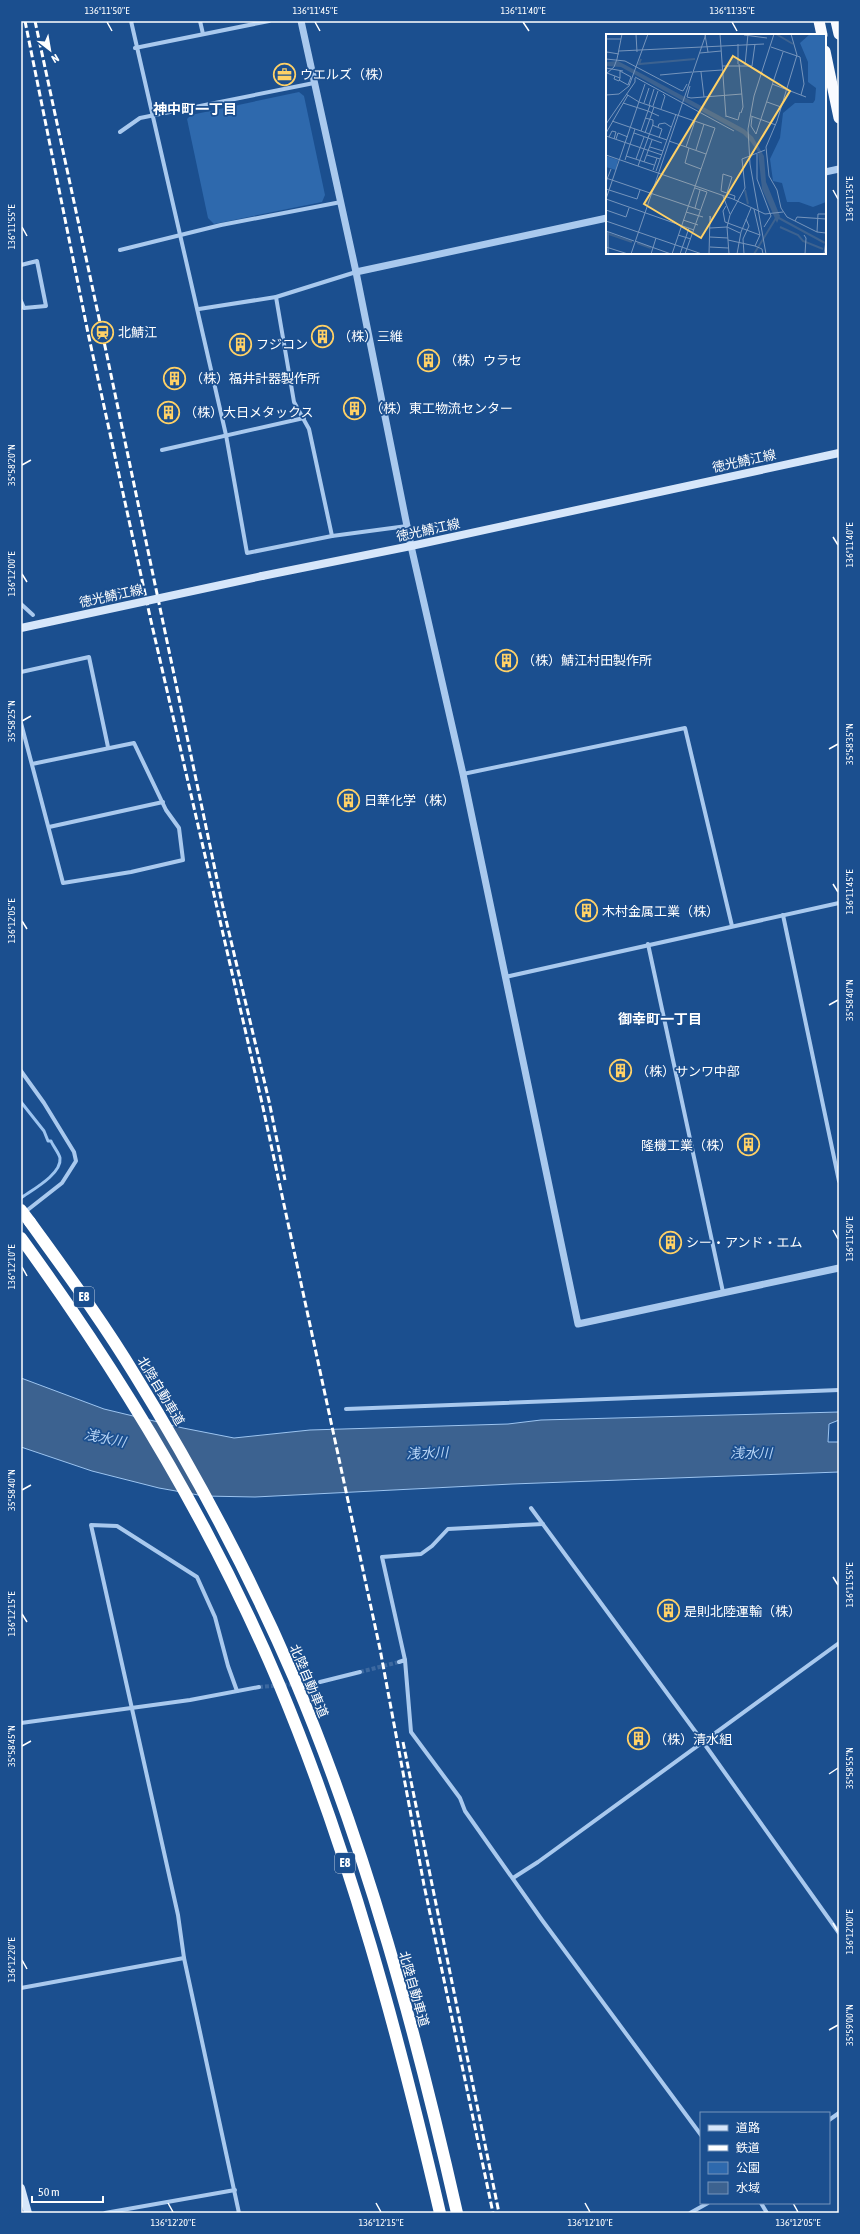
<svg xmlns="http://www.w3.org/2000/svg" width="860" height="2234" font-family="'Asap Condensed','Noto Sans JP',sans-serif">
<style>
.green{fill:#2e69ad}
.water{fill:#3c6290;stroke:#9cc4f0}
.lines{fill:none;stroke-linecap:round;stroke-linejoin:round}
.stream{stroke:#9cc4f0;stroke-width:3}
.minor-tunnel{stroke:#3d69a0;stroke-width:4;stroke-dasharray:4 2;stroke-linecap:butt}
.minor{stroke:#a9c9ee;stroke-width:4}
.tertiary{stroke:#a9c9ee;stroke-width:7}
.secondary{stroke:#d6e6fa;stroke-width:8}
.trunk{stroke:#f8faff;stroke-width:11}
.motorway{stroke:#fff;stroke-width:12}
.rail{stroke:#fff;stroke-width:3;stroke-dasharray:7 3;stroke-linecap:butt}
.secondary-bridge{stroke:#d6e6fa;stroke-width:8}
.motorway-bridge{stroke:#fff;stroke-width:12}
.ticks{fill:none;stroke:#fff;stroke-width:1.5}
.labels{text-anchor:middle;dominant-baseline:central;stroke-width:3.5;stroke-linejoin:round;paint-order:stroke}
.shield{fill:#1b4f8f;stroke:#bbcadd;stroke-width:1}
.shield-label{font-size:12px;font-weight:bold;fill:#fff}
.poi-label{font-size:13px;fill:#fff;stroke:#1b4f8f;text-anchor:start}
.street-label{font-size:13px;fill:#fff;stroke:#1b4f8f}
.neighbourhood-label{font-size:14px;font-weight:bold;fill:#fff;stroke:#1b4f8f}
.water-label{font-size:14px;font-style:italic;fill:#b5d3f5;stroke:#1b4f8f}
.inset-river{fill:none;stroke:#3c6290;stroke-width:2}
.inset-road{fill:none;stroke:#7695bc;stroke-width:1}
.view{fill:#ffd166;fill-opacity:0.15;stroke:#ffd166;stroke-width:2}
.inset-edge{fill:none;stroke:#fff;stroke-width:2}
.neatline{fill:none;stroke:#fff;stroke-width:1.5}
.ticks-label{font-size:10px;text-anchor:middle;fill:#fff}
</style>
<rect width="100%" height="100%" fill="#1b4f8f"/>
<path class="green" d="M299,92L304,96L325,195L322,202L214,224L208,218L187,119L191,115Z"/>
<path class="water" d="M21,1378L104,1409L183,1428L234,1438L310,1430L508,1424L541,1420L839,1412V1420L829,1424L828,1442H839V1472L512,1484L255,1497L204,1496L159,1488L92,1471L21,1447Z"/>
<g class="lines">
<path class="stream" d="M21,1102L44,1131L48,1141H51C53,1146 59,1153 60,1158C62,1174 32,1190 21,1198"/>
<g class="minor-tunnel">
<path d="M360,1672L399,1662"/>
<path d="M259,1687L320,1682"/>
</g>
<g class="minor">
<path d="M131,21L226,435L247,553L332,536L407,526"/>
<path d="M200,21L203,34"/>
<path d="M135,48L269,21"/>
<path d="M120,132L140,118L314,83"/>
<path d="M120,250L221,225L341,202"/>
<path d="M21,265L37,261L46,306L24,308L21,301"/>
<path d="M276,297L294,402L309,429L332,536"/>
<path d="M199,309L276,297L356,272"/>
<path d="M162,450L304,418"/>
<path d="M21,604L33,615"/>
<path d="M21,672L89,657L108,747"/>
<path d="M21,723L63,883L131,872L183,860L179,828L166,810L134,743L32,764"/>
<path d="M463,774L685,728L732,926"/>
<path d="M49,827L163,802"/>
<path d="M783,915L839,1181"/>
<path d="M648,944L723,1292"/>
<path d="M505,977L839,903"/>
<path d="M21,1071L44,1103L74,1152L76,1161L62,1183L25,1212"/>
<path d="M346,1409L839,1390"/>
<path d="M531,1508L703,1742L839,1933"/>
<path d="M405,1660L382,1557L421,1554L432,1546L448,1529L543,1524"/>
<path d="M399,1662L405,1660L411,1732L460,1798L465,1811L542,1920L701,2135"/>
<path d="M320,1682L360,1672"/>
<path d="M237,1691L228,1666L215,1617L197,1577L117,1526L91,1525L178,1915L184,1958L239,2213"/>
<path d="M21,1723L190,1700L259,1687"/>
<path d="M513,1878L538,1862L839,1643"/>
<path d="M21,1988L184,1958"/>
<path d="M829,2120L839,2113"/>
<path d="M761,2203L767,2213"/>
<path d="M105,2213L235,2190"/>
<path d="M690,2213L708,2203"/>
</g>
<g class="tertiary">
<path d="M301,21L356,272L411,546L463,774L578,1324L839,1268"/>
<path d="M825,172L839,169"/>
<path d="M356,272L607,218"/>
</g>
<g class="secondary">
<path d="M262,576L411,546L839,453"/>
<path d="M21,2188L28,2213"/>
</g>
<g class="trunk">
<path d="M819,21L822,35"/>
<path d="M836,21L839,34"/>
<path d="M825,51L839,118"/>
</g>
<g class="motorway">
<path d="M30,1222C66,1272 103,1322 135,1375C195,1472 250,1575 295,1680C367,1851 416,2032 457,2213"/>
<path d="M21,1238C122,1377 212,1525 279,1684C350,1854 398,2033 440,2213"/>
</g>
<g class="rail">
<path d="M25,21L88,333L151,621L262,1103L328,1408L380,1649L424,1885L493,2213"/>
<path d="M35,21L102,332L222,903L269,1101L285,1180"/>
<path d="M403,1742L499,2213"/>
</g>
<path class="secondary-bridge" d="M21,628L262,576"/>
<path class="motorway-bridge" d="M21,1210L30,1222"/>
</g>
<path class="ticks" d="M107,22L112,31M315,22L320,31M523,22L529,31M732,22L737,31M833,190L838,199M22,227L27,236M22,465L31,460M833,537L838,545M22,574L27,582M22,721L31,716M829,749L838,744M833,884L838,892M22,921L27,929M829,1005L838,1000M833,1230L838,1239M22,1267L27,1276M22,1490L31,1485M833,1577L838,1585M22,1614L27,1622M22,1746L31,1741M829,1774L838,1768M833,1923L838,1932M22,1960L27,1969M829,2030L838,2025M168,2203L173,2212M376,2203L381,2212M585,2203L590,2212M793,2203L798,2212"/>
<defs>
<symbol id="office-ring" viewBox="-11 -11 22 22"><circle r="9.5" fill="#1b4f8f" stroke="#ffd166" stroke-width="1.5"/><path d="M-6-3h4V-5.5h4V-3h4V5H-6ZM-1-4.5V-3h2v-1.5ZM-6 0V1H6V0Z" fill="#ffd166"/></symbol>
<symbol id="station-ring" viewBox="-11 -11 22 22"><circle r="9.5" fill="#1b4f8f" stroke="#ffd166" stroke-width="1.5"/><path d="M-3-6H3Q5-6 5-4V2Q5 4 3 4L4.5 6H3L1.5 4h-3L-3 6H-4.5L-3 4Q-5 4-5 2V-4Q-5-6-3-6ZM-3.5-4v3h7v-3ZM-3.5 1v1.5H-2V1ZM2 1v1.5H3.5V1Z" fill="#ffd166"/></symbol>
<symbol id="building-ring" viewBox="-11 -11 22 22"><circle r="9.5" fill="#1b4f8f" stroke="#ffd166" stroke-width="1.5"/><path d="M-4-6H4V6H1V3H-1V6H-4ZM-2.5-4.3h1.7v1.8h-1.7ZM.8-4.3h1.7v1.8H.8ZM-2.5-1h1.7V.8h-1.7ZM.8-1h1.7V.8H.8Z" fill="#ffd166"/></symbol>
</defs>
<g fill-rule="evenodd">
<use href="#office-ring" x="272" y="62" width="25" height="25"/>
<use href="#station-ring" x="90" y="320" width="25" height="25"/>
<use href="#building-ring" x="310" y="324" width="25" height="25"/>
<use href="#building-ring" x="228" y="332" width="25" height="25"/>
<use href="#building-ring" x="416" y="348" width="25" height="25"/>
<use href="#building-ring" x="162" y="366" width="25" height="25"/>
<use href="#building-ring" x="342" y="396" width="25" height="25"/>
<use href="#building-ring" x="156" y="400" width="25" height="25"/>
<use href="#building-ring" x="494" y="648" width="25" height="25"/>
<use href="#building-ring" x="336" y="788" width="25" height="25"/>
<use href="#building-ring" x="574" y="898" width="25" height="25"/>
<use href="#building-ring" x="608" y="1058" width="25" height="25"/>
<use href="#building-ring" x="736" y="1132" width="25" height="25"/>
<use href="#building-ring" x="658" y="1230" width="25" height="25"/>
<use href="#building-ring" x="656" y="1598" width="25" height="25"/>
<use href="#building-ring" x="626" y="1726" width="25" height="25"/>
</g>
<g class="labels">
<g class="shield">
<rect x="74" y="1287" width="20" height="20" rx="3"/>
<rect x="335" y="1853" width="20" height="20" rx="3"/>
</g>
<g class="shield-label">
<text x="84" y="1297">E8</text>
<text x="345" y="1863">E8</text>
</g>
<g class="poi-label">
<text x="300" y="74">ウエルズ（株）</text>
<text x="118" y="332">北鯖江</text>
<text x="338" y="336">（株）三維</text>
<text x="256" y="344">フジコン</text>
<text x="444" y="360">（株）ウラセ</text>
<text x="190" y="378">（株）福井計器製作所</text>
<text x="370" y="408">（株）東工物流センター</text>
<text x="184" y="412">（株）大日メタックス</text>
<text x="522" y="660">（株）鯖江村田製作所</text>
<text x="364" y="800">日華化学（株）</text>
<text x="602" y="911">木村金属工業（株）</text>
<text x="636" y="1071">（株）サンワ中部</text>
<text x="732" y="1145" text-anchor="end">隆機工業（株）</text>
<text x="686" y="1242">シー・アンド・エム</text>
<text x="684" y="1611">是則北陸運輸（株）</text>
<text x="654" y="1739">（株）清水組</text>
</g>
<g class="street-label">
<text transform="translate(744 461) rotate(-12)">徳光鯖江線</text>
<text transform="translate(428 530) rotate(-12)">徳光鯖江線</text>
<text transform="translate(111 596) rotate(-12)">徳光鯖江線</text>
<text transform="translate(161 1391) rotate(59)">北陸自動車道</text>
<text transform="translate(309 1681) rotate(67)">北陸自動車道</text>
<text transform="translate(414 1989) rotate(74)">北陸自動車道</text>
</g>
<g class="neighbourhood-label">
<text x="195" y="109">神中町一丁目</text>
<text x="660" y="1019">御幸町一丁目</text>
</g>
<g class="water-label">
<text transform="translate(105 1438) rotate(12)">浅水川</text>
<text transform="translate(427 1453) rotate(-2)">浅水川</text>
<text transform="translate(751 1453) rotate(1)">浅水川</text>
</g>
</g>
<g transform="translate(606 34)">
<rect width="220" height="220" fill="#1b4f8f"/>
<path d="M204,0H220V168L207,173L193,168H181L176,149L167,147L164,125L174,104L177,79L189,69H207L209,66L210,54L202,48V28L194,9ZM0,122L12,126L10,136L0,133Z" fill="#2e69ad"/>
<path d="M12,27L138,95L147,103L158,122L160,148L174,182L171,189L156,155L152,118L144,107L137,100L15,33L0,32V28Z" fill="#3c6290"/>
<path class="inset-river" d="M170,0L187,10M35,25L33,30L89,25M139,156L142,170M171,183L219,209M174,193L192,201L197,207L217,215M3,200L26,208M31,209L45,214M148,220L170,184"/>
<path class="inset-road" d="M30,0L31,18M114,0L120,83M185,0L191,21L171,87L160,113L163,142L171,156L175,174L181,183L211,198L220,199M99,1L102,18M138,1L161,4M0,5H15M132,10V30M165,13L194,23L198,50L195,61M13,17L158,10M94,19L115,17M0,21L1,18L13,20M0,25L19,27L74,56L77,57L81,50M133,30L137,73L135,79M139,31L142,0M116,32H146L149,10M0,34L17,37M87,38L116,36M95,38L98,63M1,39L14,44L13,47L8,45L9,42M0,40L8,33L11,25L16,0M54,41L86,38M29,43L128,97M13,46L22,51L25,43L14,37V44M166,50L200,63M84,52L81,63L85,64L136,60M20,60L33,68L109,94L66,220M0,61L13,60L23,52L42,0M161,68L175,73M17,69L42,77M38,69L43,54M43,71L48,55M47,72L52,57M55,75L59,62L57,60M42,77L53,82M120,82L132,86L134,78M145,82L170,91M146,83L145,92L150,100M6,87L61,106M0,90L29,48V44M46,91L56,95L53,104M52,93L53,90L59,89L65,93M35,97L44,71M0,99L22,61M28,99L56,109M39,99L48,73M150,100L177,18M0,102L56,121M3,103L6,97L10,98L8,105M10,105L12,99L22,103M63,107L100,120M44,113L57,117M80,113L89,87M83,114L79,129L95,135M90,116L98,90M151,120V145L165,182L158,193M0,121L127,165L159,180L177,178M41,121L54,125M20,122L48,131M30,125L38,103M19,126L29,95M38,128L46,106M32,132L47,90V86L39,84M47,136L51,124M50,137L70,80M0,144L94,176M0,148L5,135M0,155L31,165L34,156M121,159L126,143L117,140L115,157L129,162L128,166M117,162L124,180M0,165L39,50M0,165L88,196M120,172L117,177L119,188L154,201L149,212L122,206M89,174L94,156M148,175L154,201M0,176L20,183L23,174M80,178L97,183M77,186L92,191M0,187L96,220M189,187L191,183L220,185M121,193L123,220M121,193L134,199M104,194L121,193L124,181L139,154L136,125L159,116M0,197L28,207M211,198L212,180H220M72,201L85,205M198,201L200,204L199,220M104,203L122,204M29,207L65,220M149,212L156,215L157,220M0,213L22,220M104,213L122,214M2,220V198M25,220L100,0M45,220L50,204M74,220L83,194M79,220L101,158L89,154M103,220L104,182L105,186M131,220L135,198L145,174M138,220L137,205L143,192L140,185M160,220L144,130L142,95L148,62L168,0M218,220L220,206"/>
<path class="view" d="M127,22L184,57L95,204L38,170Z"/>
<rect width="220" height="220" class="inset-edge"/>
</g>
<rect width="860" height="2234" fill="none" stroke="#1b4f8f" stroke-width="44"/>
<rect x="700" y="2112" width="130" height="92" fill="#1b4f8f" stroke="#7695bc"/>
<rect x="708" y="2125" width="20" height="6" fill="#d6e6fa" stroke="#7695bc"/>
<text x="736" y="2132" font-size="12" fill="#ffffff">道路</text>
<rect x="708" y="2145" width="20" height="6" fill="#ffffff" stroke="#7695bc"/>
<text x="736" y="2152" font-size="12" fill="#ffffff">鉄道</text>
<rect x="708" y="2162" width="20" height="12" fill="#2e69ad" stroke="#7695bc"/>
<text x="736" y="2172" font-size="12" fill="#ffffff">公園</text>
<rect x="708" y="2182" width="20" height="12" fill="#3c6290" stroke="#7695bc"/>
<text x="736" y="2192" font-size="12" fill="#ffffff">水域</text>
<g transform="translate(50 50) rotate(149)" stroke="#1b4f8f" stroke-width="3" paint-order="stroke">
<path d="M0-3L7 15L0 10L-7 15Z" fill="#ffffff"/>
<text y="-6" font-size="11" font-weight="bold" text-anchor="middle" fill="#ffffff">N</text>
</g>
<path d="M32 2196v6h71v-6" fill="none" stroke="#ffffff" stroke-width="2"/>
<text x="38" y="2196" font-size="12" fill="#ffffff" stroke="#1b4f8f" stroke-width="3" paint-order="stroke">50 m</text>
<rect x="22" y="22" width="816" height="2190" class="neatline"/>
<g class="ticks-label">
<text x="107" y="14">136°11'50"E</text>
<text x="315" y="14">136°11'45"E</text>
<text x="523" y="14">136°11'40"E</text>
<text x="732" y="14">136°11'35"E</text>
<text transform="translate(849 199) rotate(-90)" y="4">136°11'35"E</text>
<text transform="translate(11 227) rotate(-90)" y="4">136°11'55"E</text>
<text transform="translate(11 465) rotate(-90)" y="4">35°58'20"N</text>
<text transform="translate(849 545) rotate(-90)" y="4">136°11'40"E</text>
<text transform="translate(11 574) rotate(-90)" y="4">136°12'00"E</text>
<text transform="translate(11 721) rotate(-90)" y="4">35°58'25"N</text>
<text transform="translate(849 744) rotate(-90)" y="4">35°58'35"N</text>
<text transform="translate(849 892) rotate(-90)" y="4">136°11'45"E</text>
<text transform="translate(11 921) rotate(-90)" y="4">136°12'05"E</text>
<text transform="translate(849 1000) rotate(-90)" y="4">35°58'40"N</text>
<text transform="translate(849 1239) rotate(-90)" y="4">136°11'50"E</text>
<text transform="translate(11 1267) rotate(-90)" y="4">136°12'10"E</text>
<text transform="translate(11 1490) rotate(-90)" y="4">35°58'40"N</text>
<text transform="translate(849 1585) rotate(-90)" y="4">136°11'55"E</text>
<text transform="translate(11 1614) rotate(-90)" y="4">136°12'15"E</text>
<text transform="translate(11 1746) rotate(-90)" y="4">35°58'45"N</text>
<text transform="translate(849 1768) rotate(-90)" y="4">35°58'55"N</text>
<text transform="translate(849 1932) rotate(-90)" y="4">136°12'00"E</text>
<text transform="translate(11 1960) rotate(-90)" y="4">136°12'20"E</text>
<text transform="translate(849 2025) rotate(-90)" y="4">35°59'00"N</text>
<text x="173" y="2226">136°12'20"E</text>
<text x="381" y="2226">136°12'15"E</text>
<text x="590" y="2226">136°12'10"E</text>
<text x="798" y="2226">136°12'05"E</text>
</g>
</svg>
